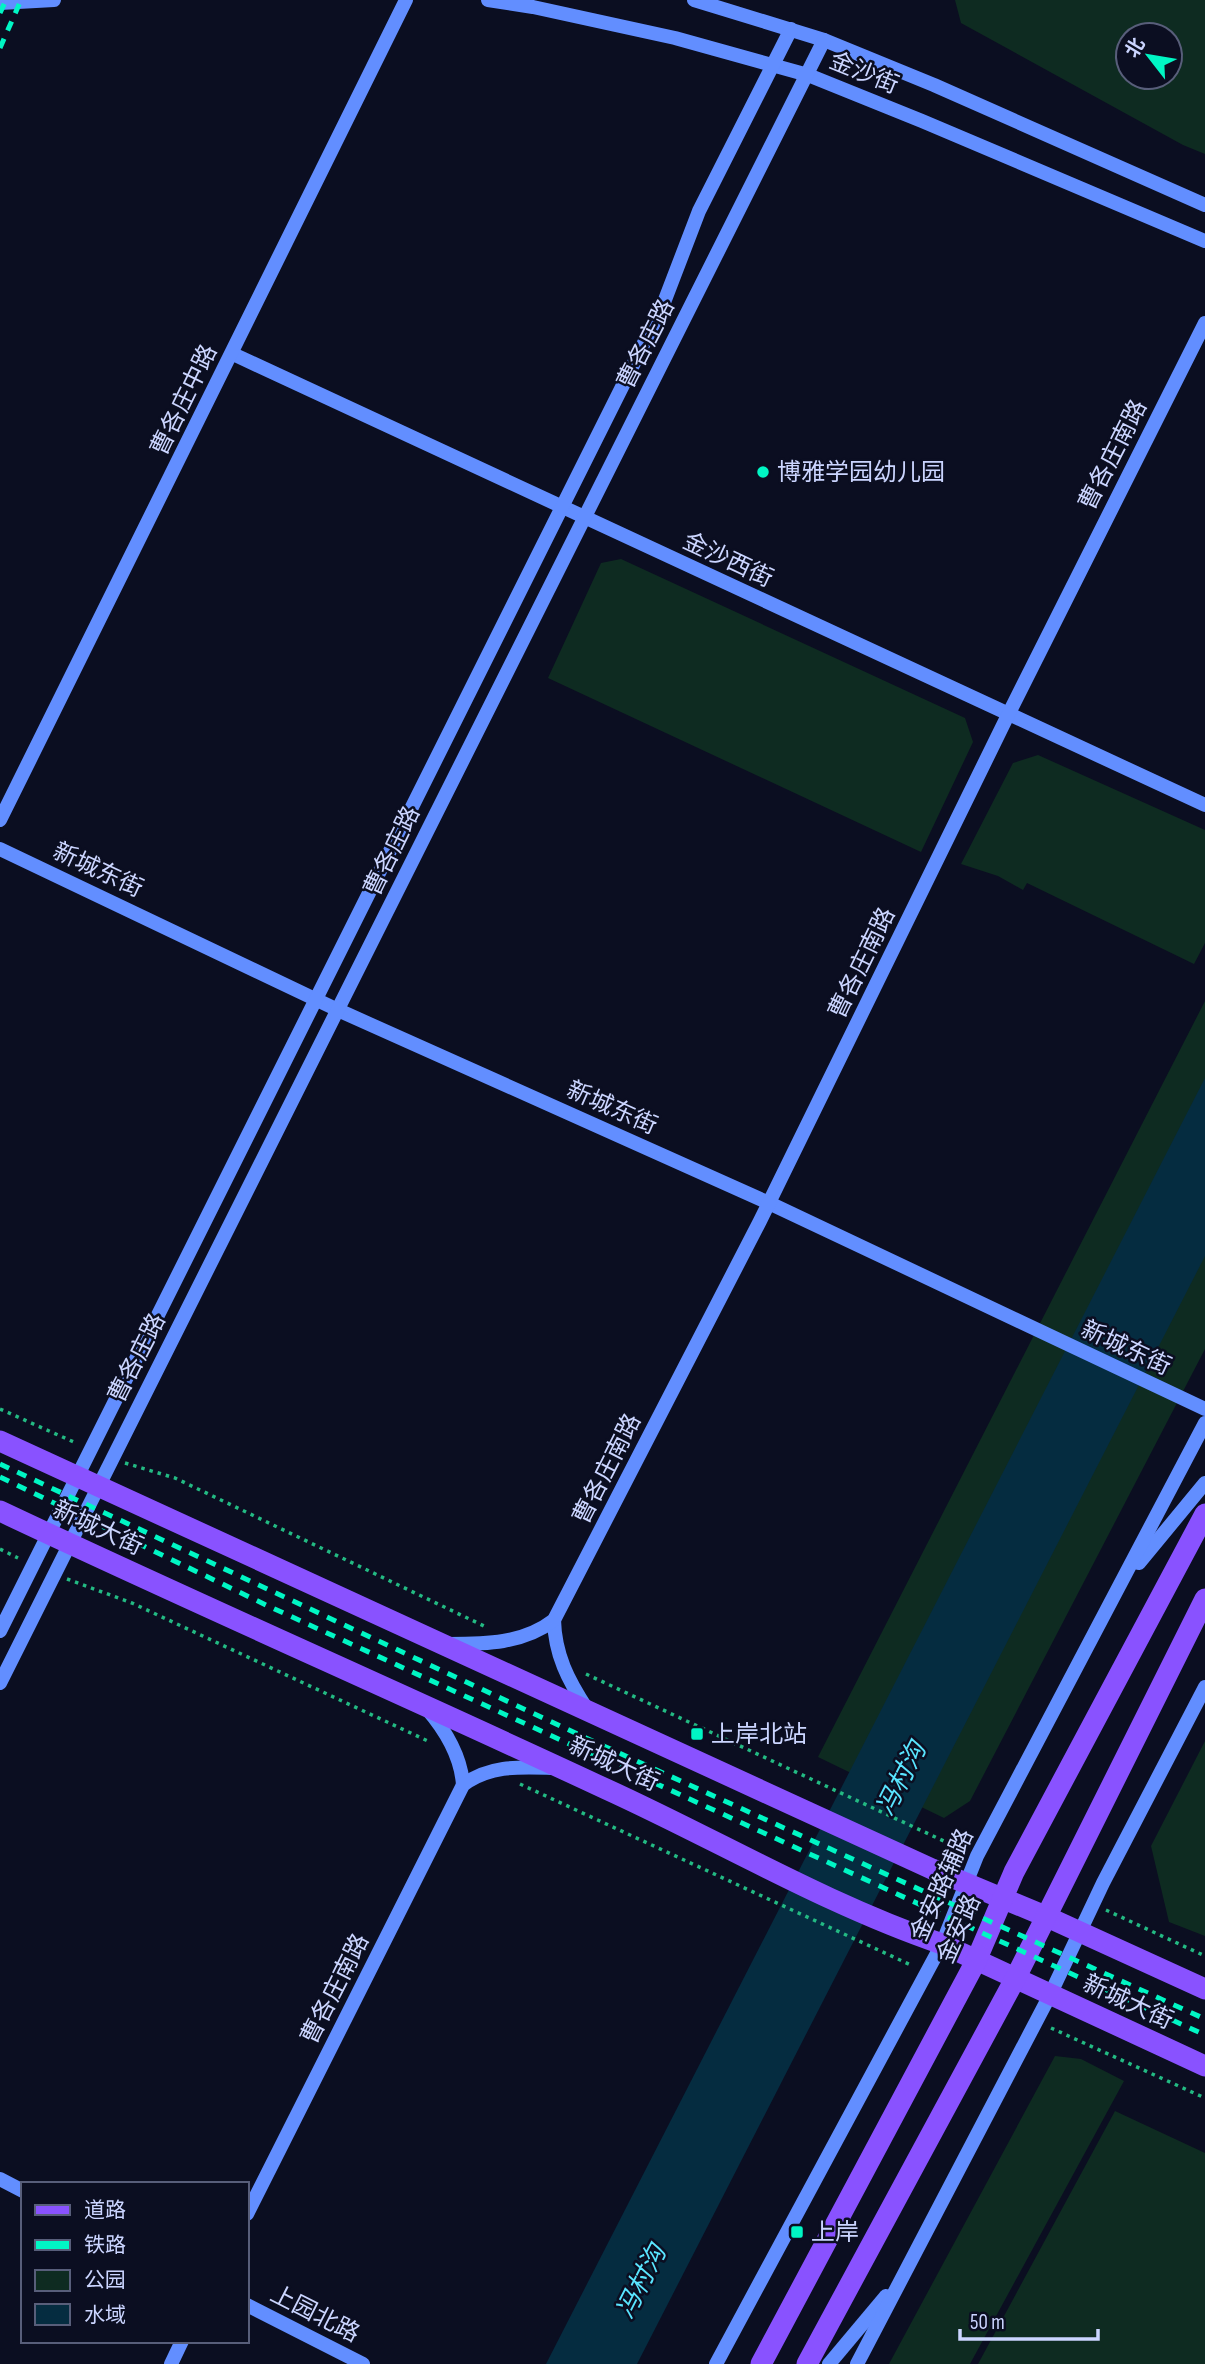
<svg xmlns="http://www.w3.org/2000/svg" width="1205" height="2364" font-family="'Sofia Sans Condensed','Noto Sans SC',sans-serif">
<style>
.green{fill:#0e2b21;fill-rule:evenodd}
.water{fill:#052c40}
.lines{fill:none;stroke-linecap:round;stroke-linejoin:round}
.path{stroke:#23ba83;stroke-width:3.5;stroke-dasharray:3.5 5;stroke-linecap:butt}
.secondary{stroke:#628eff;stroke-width:14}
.primary{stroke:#8952ff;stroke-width:21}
.rail{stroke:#00f6c4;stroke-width:5;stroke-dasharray:10 9;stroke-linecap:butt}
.poi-dot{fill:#00f6c4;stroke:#0b0e21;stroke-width:2.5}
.labels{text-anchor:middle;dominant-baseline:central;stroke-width:5;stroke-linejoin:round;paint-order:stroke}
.street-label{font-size:24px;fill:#cbd5ff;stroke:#0b0e21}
.poi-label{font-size:24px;fill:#cbd5ff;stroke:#0b0e21;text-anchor:start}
.water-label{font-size:26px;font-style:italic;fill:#59e5ff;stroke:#0b0e21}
</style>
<rect width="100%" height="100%" fill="#0b0e21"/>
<g class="green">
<path d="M955,0H1205V154L1183,145L961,23ZM1170,35V77H1128V35Z"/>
<path d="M621,559L965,718L973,742L921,852L548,678L601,563Z"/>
<path d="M1038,755L1205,830V943L1194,964L1027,883L1023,890L998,876L961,864L1013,763Z"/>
<path d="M1205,1001V1349L970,1801L944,1818L818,1757Z"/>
<path d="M1205,1741V1936L1169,1922L1151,1846Z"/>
<path d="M1055,2056L1081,2059L1124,2081L970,2364H889Z"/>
<path d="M1115,2111L1205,2153V2364H978Z"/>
</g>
<path class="water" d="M1205,1078V1256L637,2364H546Z"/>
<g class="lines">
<g class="path">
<path d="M0,1409L76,1443"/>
<path d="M125,1463L175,1478L484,1626"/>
<path d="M0,1549L18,1558"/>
<path d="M67,1579L132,1603L430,1742"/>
<path d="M586,1674L963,1850"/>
<path d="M520,1784L913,1966"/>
<path d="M1106,1910L1205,1956"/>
<path d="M1051,2028L1205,2098"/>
</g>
<g class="secondary">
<path d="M488,0L533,7L675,38L808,75L922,121L1205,241"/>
<path d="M694,0L824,40L934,85L1205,205"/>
<path d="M0,3L54,0"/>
<path d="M233,354L1205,805"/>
<path d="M0,820L406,0"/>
<path d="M0,849L338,1010L769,1203L1205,1409"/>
<path d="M1139,1563L1205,1483"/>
<path d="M554,1620C555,1655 568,1680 587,1709"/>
<path d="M0,1631L663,305L699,211L791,29"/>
<path d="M448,1644C485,1644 523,1644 554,1620L760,1221L1008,715L1205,323"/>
<path d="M0,1683L824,40"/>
<path d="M427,1709C446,1731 461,1756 463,1785"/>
<path d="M0,2179L23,2191"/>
<path d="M247,2214L463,1785C489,1765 520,1767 551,1768"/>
<path d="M247,2305L363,2364"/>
<path d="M171,2364L182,2341"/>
<path d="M716,2364L942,1944L977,1856L1205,1423"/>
<path d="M829,2364L886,2296"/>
<path d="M857,2364L1050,1995L1103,1883L1205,1687"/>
</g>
<g class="primary">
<path d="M0,1441L932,1869L1045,1916L1205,1989"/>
<path d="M0,1511C201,1606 405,1695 606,1789C718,1840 825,1904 942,1944L1205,2066"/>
<path d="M761,2364L976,1961L1014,1872L1205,1514"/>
<path d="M807,2364L1015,1979L1205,1599"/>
</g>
<g class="rail">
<path d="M0,13L6,0"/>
<path d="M0,48L21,0"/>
<path d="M0,1464L586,1738L1205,2019"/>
<path d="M0,1477L266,1605L1205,2035"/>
</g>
</g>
<g class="poi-dot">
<circle cx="763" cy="472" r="7"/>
<rect x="690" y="1727" width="14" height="14" rx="3.5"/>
<rect x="790" y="2225" width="14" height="14" rx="3.5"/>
</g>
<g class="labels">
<g class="street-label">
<text transform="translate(864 73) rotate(22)">金沙街</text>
<text transform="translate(646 344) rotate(-63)">曹各庄路</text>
<text transform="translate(184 400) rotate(-64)">曹各庄中路</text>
<text transform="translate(1113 455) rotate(-63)">曹各庄南路</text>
<text transform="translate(728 560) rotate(25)">金沙西街</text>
<text transform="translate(392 851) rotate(-64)">曹各庄路</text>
<text transform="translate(98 870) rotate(25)">新城东街</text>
<text transform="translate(862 963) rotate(-64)">曹各庄南路</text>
<text transform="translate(612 1108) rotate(24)">新城东街</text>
<text transform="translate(1126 1348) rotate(25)">新城东街</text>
<text transform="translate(137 1358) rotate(-63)">曹各庄路</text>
<text transform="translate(607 1469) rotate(-63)">曹各庄南路</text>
<text transform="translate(98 1528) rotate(25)">新城大街</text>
<text transform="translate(614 1764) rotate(25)">新城大街</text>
<text transform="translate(942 1885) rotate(-66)">金安路辅路</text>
<text transform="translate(959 1929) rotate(-66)">金安路</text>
<text transform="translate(335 1989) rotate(-63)">曹各庄南路</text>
<text transform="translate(1128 2002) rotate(25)">新城大街</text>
<text transform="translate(315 2314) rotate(27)">上园北路</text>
</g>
<g class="poi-label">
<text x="777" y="472">博雅学园幼儿园</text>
<text x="711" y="1734">上岸北站</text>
<text x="811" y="2232">上岸</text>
</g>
<g class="water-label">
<text transform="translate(902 1779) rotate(-63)">冯村沟</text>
<text transform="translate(642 2282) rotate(-63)">冯村沟</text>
</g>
</g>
<rect x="21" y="2182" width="228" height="161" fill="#0b0e21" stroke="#585e7a" stroke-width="2"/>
<rect x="35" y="2205" width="35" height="10" fill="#8952ff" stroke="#585e7a" stroke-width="2"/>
<text x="84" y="2217" font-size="21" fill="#cbd5ff">道路</text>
<rect x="35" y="2240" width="35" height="10" fill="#00f6c4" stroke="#585e7a" stroke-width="2"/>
<text x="84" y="2252" font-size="21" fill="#cbd5ff">铁路</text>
<rect x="35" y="2270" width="35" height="21" fill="#0e2b21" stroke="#585e7a" stroke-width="2"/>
<text x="84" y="2287" font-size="21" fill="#cbd5ff">公园</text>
<rect x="35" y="2304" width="35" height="21" fill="#052c40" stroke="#585e7a" stroke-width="2"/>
<text x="84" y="2322" font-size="21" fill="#cbd5ff">水域</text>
<g transform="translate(1149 56) rotate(301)"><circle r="33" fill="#0b0e21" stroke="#585e7a" stroke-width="2"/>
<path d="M0-5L12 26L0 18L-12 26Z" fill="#00f6c4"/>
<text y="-10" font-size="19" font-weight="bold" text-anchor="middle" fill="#cbd5ff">北</text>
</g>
<path d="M960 2329v10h138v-10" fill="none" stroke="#cbd5ff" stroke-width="3.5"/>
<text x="970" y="2329" font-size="21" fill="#cbd5ff" stroke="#0b0e21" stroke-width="5" paint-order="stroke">50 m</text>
</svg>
